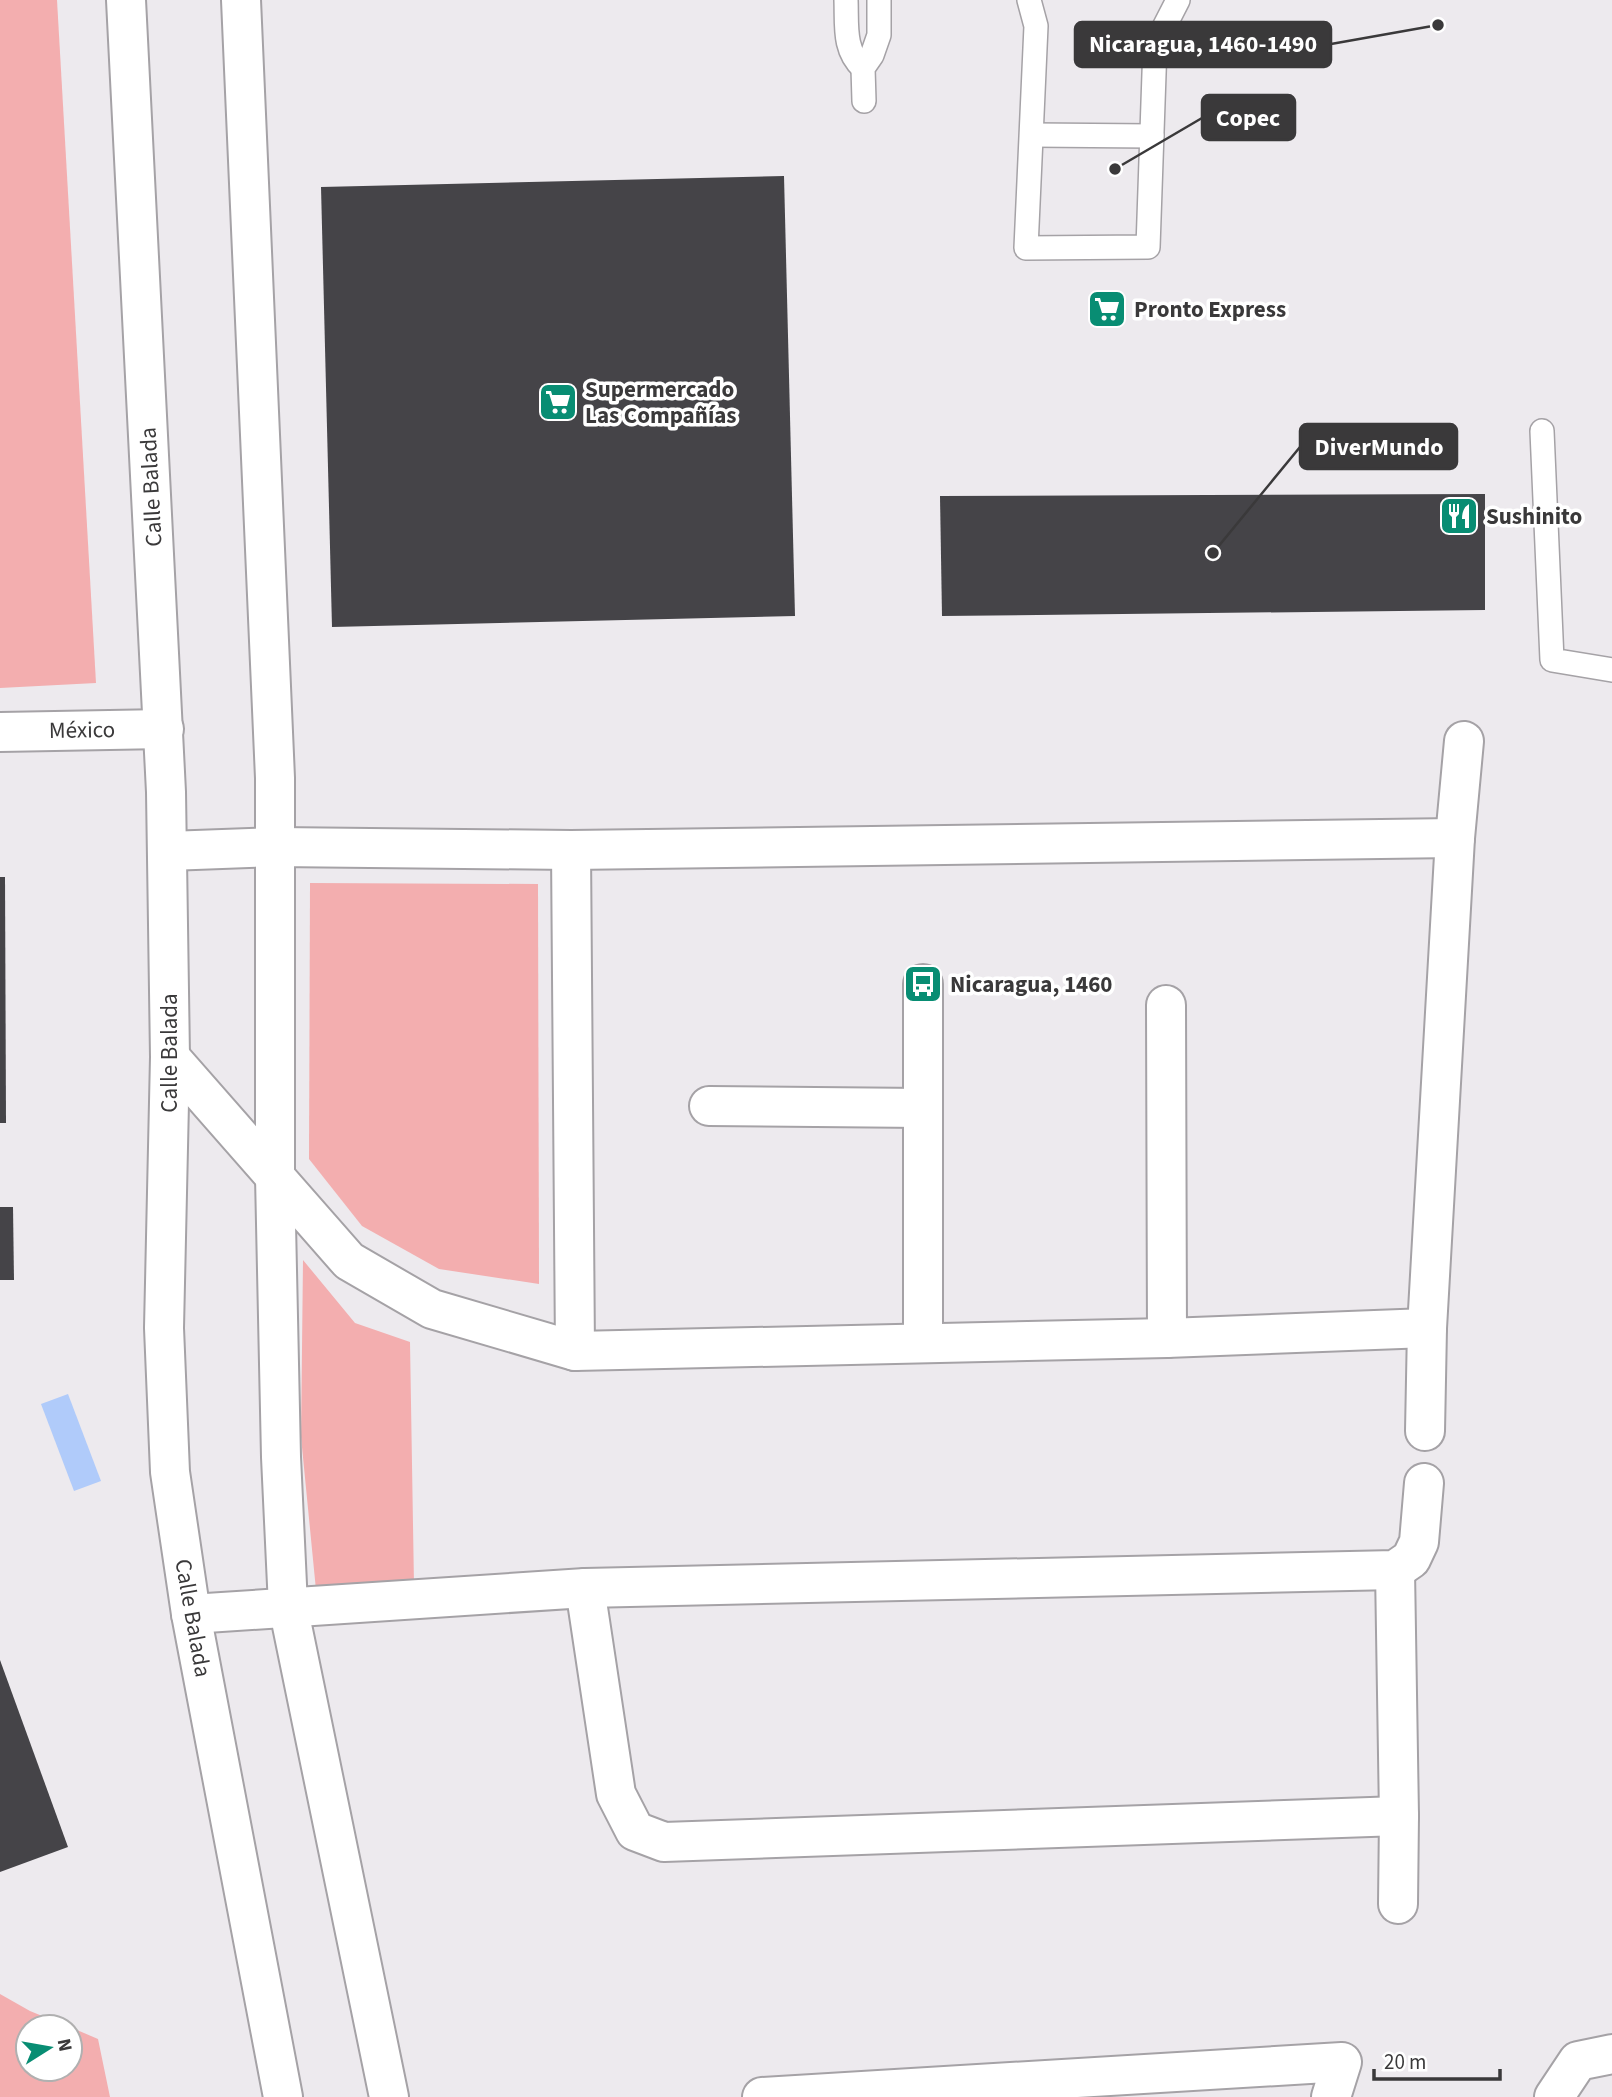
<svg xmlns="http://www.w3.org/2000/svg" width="1612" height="2097" font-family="'Source Sans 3',sans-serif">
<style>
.green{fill:#f3aeaf}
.water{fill:#b0cbfa}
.building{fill:#454448}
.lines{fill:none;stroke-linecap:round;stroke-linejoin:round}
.lane-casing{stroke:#a5a2a6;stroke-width:26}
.street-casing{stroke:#a5a2a6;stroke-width:42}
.lane{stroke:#fff;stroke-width:23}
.street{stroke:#fff;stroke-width:38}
.labels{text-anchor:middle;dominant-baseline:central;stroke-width:7;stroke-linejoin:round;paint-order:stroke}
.poi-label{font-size:23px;font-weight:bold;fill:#3a393a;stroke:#fff;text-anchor:start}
.street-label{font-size:23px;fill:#3a393a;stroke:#fff}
.leader{fill:none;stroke:#3a393a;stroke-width:2.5}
.callout-dot{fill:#3a393a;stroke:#fff;stroke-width:2.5}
.callout{fill:#3a393a;stroke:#3a393a;stroke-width:2.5}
.callout-label{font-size:24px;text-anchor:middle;font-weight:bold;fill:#fff}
</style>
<rect width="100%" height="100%" fill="#edeaee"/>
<g class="green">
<path d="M0,0H57L96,683L0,688Z"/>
<path d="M310,883L538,884L539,1284L439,1269L362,1226L309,1159Z"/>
<path d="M303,1260L355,1323L410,1342L414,1585L316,1590L301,1437Z"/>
<path d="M0,1994L30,2011L69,2027H28V2069H70V2027L98,2039L110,2097H0Z"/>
</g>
<path class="water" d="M68,1394L101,1481L74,1491L41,1404Z"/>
<g class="building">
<path d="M784,176L795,616L332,627L321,187Z"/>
<path d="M1485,494V610L942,616L940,496Z"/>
<path d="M0,877H5L6,1123H0Z"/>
<path d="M0,1207H13L14,1280H0Z"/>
<path d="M0,1660L68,1847L0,1872Z"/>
</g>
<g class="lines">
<defs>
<g id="lane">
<path d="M846,0C847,25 843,50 863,68"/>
<path d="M1029,0L1036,26L1026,248L1148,247L1155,45L1178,0"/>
<path d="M864,101L863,68L872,55L879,35V0"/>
<path d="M1032,135L1152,136"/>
<path d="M1542,431L1552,660L1612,670"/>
</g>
<g id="street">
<path d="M126,0L166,792L170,1057L164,1328L170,1472L191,1614L283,2097"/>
<path d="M241,0L275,778V1177L281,1457L288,1606L389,2097"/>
<path d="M0,732L164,729"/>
<path d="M571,850L575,1351"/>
<path d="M168,851L277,847L571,850L1455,838"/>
<path d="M1166,1005L1167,1338"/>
<path d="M170,1057L349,1261L432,1309L575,1351L1167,1338L1427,1328"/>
<path d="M709,1106L923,1108"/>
<path d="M923,1343V984"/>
<path d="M1425,1431L1427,1328L1455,838L1464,741"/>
<path d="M1395,1570L1399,1816L1398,1904"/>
<path d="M585,1588L616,1794L635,1831L664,1842L1399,1816"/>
<path d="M191,1614L585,1588L1395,1570L1411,1559L1419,1542L1424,1483"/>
<path d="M762,2097L1342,2062L1331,2097"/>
<path d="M1554,2097L1578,2061L1612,2054"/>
</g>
</defs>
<use href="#lane" class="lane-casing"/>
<use href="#street" class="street-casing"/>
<use href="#lane" class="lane"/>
<use href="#street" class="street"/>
</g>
<defs>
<symbol id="supermarket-square" viewBox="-11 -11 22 22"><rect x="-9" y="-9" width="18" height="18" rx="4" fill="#088d73" stroke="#fff"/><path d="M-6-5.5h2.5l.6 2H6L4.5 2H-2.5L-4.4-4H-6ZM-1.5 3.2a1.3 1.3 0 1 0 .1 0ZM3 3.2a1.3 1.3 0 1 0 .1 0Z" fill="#fff"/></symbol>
<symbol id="restaurant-square" viewBox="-11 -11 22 22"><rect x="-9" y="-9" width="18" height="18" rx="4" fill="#088d73" stroke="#fff"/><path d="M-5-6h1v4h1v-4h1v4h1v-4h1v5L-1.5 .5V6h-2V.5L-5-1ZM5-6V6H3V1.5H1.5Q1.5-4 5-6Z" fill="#fff"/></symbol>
<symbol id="bus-square" viewBox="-11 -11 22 22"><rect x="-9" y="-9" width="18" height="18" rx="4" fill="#088d73" stroke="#fff"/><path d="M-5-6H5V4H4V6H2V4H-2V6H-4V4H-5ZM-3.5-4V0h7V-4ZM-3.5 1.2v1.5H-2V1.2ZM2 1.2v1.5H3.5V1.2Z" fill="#fff"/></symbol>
</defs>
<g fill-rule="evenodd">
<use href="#supermarket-square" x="1085" y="287" width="44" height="44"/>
<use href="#supermarket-square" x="536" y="380" width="44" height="44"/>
<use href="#restaurant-square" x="1437" y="494" width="44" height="44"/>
<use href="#bus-square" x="901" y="962" width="44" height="44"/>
</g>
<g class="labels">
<g class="poi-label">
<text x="1134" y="309">Pronto Express</text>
<text x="585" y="389">Supermercado<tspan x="585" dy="26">Las Compañías</tspan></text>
<text x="1486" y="516">Sushinito</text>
<text x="950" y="984">Nicaragua, 1460</text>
</g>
<g class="street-label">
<text transform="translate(151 487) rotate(-93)">Calle Balada</text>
<text transform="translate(82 730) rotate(-1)">México</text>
<text transform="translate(169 1053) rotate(-90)">Calle Balada</text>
<text transform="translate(193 1618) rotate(80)">Calle Balada</text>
</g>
</g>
<path class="leader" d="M1438 25L1331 44M1115 169L1202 118M1213 553L1300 447"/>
<g class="callout-dot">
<circle cx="1438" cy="25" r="7"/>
<circle cx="1115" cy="169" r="7"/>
<circle cx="1213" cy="553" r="7"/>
</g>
<g class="callout">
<rect x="1075" y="22" width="256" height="45" rx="7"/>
<rect x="1202" y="95" width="93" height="45" rx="7"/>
<rect x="1300" y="424" width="157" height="45" rx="7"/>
</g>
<g class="callout-label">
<text x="1203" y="52">Nicaragua, 1460-1490</text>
<text x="1248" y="126">Copec</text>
<text x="1379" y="455">DiverMundo</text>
</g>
<g transform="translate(49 2048) rotate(79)"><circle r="33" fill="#ffffff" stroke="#b0b0b0" stroke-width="2"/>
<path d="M0-5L12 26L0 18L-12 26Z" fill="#088d73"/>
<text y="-10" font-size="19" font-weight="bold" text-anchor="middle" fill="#3a393a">N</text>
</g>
<path d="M1374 2069v10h126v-10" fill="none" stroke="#3a393a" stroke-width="3.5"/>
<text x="1384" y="2069" font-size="21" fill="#3a393a" stroke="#ffffff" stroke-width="5" paint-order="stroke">20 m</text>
</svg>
